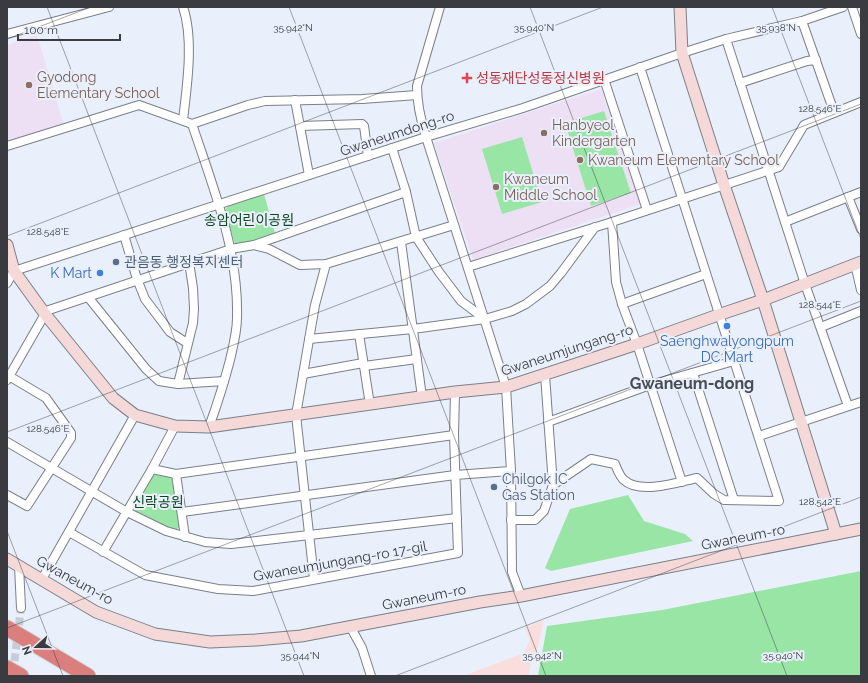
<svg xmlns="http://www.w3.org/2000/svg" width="868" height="683" font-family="Raleway,'Noto Sans KR',sans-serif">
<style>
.industrial{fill:#f9dedd}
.education{fill:#ede0f5}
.green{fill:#98e5a6}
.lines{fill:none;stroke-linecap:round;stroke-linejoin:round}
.minor-tunnel{stroke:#c7ccd6;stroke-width:8;stroke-dasharray:8 4;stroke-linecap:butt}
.minor-casing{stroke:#7a7f89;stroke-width:10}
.secondary-casing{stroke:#7a7f89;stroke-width:13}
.motorway-casing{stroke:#cfd0d1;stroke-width:17}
.minor{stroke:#fff;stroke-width:8}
.secondary{stroke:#f4d9d8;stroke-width:11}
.motorway{stroke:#db7f7e;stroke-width:15}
.ticks{fill:none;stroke:#393b40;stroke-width:1;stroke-opacity:0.45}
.health-dot{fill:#e0444e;stroke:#eaf0fb;stroke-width:1.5}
.education-dot{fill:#8d6e63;stroke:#eaf0fb;stroke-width:1.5}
.service-dot{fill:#5c6f8a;stroke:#eaf0fb;stroke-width:1.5}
.shop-dot{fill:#3f7fe0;stroke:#eaf0fb;stroke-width:1.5}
.labels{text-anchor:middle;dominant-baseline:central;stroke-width:4;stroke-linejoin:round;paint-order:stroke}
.education-label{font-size:14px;fill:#785e54;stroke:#eaf0fb;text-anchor:start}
.health-label{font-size:14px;fill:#be3a42;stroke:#eaf0fb;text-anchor:start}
.street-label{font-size:14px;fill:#393b40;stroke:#eaf0fb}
.park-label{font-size:14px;fill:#0e4820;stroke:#eaf0fb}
.service-label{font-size:14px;fill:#4e5e75;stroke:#eaf0fb;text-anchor:start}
.shop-label{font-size:14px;fill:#366cbe;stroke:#eaf0fb;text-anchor:end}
.quarter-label{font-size:16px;font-weight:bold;fill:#484c55;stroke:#eaf0fb}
.ticks-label{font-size:10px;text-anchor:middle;fill:#393b40;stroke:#eaf0fb;stroke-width:4;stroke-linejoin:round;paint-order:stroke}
</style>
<rect width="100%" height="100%" fill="#eaf0fb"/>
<path class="industrial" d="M544,620L538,647L530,667L529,676H463L524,653L530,639L525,628Z"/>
<g class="education">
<path d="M37,35L64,125L7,144V45Z"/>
<path d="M601,89L641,204L473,260L434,143Z"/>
</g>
<g class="green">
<path d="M604,111L631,193L591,206L565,123Z"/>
<path d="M522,137L542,202L502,214L482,149Z"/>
<path d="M264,194L275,233L245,243L235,244L225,211L228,205Z"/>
<path d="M156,474L171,477L175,480L180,527L174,531L136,513L134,506L150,476Z"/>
<path d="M628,495L644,521L685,534L693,541L551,571L545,568L570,509Z"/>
<path d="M861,571V676H538L547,626L662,610Z"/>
</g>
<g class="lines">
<path class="minor-tunnel" d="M13,673L21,608"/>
<defs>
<g id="minor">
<path d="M183,7C194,39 187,86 183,120"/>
<path d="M440,7L417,86C417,103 421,121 426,137L506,387L511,471L512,572L521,596"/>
<path d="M852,7L861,34"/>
<path d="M802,21L834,112"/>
<path d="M7,34L109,7"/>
<path d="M726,39L805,284L848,406"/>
<path d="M604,79L647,210"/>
<path d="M740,83L807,61L816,60"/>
<path d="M295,100L309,175"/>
<path d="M192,124C213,187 239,251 237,318C237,332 233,347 230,360C224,383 217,405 209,427"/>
<path d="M300,126L362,124L364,126L368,156"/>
<path d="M7,146L139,105L192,124L248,105L265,101L362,99L417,95"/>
<path d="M392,148L406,192L416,237L439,272L461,301L485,319"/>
<path d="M848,197L861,229"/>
<path d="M785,222L861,192"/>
<path d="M124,235L137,279L145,299L170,332L187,343"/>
<path d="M401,242L422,397"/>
<path d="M254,245L406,192"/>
<path d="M855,264L861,290"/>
<path d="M468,267L612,222"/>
<path d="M7,283L14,271L426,137L523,108L682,53L726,39L802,21L843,7"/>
<path d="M88,297L146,369L159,381L178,384L224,381"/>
<path d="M622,304L706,274"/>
<path d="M43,312L231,249L254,245L269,249L300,265L326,264L454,225"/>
<path d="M821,327L861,311"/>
<path d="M359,334L370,405"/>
<path d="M309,339L413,329L485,319L512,311L526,304L550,286L561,273L595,227"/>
<path d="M364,366L417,359"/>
<path d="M693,373L734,500"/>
<path d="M303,374L363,363"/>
<path d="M545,375L553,485"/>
<path d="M7,380L45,314"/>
<path d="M178,384L193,323L194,309L193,288L189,262"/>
<path d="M548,422L650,385L734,361"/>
<path d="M759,436L861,402"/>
<path d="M7,442L127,512L166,531L205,542L231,544L457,518"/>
<path d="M152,469L176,474L454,435"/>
<path d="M176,474L185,537"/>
<path d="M682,482L637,344L622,304L616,282L612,222L779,167L804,125L861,102"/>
<path d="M7,495L27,506L71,438V433L46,398L9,376"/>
<path d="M182,512L455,475L511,471"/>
<path d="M511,520H535L544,511L553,485L591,459L615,464C617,469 620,477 624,480C640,495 679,482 697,478L714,494L724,500L779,501L640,67"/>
<path d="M69,532L145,575L218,589L253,591L458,553L454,435L455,392"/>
<path d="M103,552L152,469L175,426"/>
<path d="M19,566L21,608"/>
<path d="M42,579L135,415"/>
<path d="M314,579L296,415L315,305L326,264"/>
<path d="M350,626L362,648L371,676"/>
</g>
<g id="secondary">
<path d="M680,7L682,53L724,185L763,300L836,534"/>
<path d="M7,245L14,271L45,314L113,398L135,415L175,426L209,427L455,392L506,387L637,344L718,315L763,300L861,262"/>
<path d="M7,559L96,612L155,634L210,642L256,640L301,636L480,602L521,596L861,529"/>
</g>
<g id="motorway">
<path d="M7,628L88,676"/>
<path d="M7,668L21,676"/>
</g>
</defs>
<use href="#minor" class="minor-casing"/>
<use href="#secondary" class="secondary-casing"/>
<use href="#motorway" class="motorway-casing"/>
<use href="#minor" class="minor"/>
<use href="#secondary" class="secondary"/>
<use href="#motorway" class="motorway"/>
</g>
<path class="ticks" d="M47,7L304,676M289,7L546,676M530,7L787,676M772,7L861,239M7,39L91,7M7,236L603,7M7,432L861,104M7,531L63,676M7,628L861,301M395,676L861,497"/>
<path class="health-dot" d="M465 72h4v4h4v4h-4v4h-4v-4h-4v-4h4z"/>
<g class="education-dot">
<circle cx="29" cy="85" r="4"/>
<circle cx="544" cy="133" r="4"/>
<circle cx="580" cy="160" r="4"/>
<circle cx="496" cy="187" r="4"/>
</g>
<g class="service-dot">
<circle cx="116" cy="262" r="4"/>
<circle cx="494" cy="487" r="4"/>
</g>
<g class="shop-dot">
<circle cx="100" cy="273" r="4"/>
<circle cx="727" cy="326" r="4"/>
</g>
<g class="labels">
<g class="education-label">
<text x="37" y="77">Gyodong<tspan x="37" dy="16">Elementary School</tspan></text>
<text x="552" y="125">Hanbyeol<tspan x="552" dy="16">Kindergarten</tspan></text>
<text x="588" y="160">Kwaneum Elementary School</text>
<text x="504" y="179">Kwaneum<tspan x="504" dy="16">Middle School</tspan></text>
</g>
<g class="health-label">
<text x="476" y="78">성동재단성동정신병원</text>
</g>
<g class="street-label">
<text transform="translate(397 133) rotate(-18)">Gwaneumdong-ro</text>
<text transform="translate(567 350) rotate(-18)">Gwaneumjungang-ro</text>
<text transform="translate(743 537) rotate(-11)">Gwaneum-ro</text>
<text transform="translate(340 561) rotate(-10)">Gwaneumjungang-ro 17-gil</text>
<text transform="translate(75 580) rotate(29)">Gwaneum-ro</text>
<text transform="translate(424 597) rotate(-11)">Gwaneum-ro</text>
</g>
<g class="park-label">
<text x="249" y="220">송암어린이공원</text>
<text x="158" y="502">신락공원</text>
</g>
<g class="service-label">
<text x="124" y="262">관음동 행정복지센터</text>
<text x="502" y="479">Chilgok IC<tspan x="502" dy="16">Gas Station</tspan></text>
</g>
<g class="shop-label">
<text x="92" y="273">K Mart</text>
<text x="727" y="341" text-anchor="middle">Saenghwalyongpum<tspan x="727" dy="16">DC Mart</tspan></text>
</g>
<g class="quarter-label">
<text x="692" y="383">Gwaneum-dong</text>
</g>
</g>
<g class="ticks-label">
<text x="293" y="31">35.942°N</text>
<text x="534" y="31">35.940°N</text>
<text x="776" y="31">35.938°N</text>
<text x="820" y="112">128.546°E</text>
<text x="48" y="235">128.548°E</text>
<text x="820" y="308">128.544°E</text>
<text x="48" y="432">128.546°E</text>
<text x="820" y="505">128.542°E</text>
<text x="300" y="659">35.944°N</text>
<text x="542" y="659">35.942°N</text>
<text x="783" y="659">35.940°N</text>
</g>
<rect width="868" height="683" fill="none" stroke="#393b40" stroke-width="16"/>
<g transform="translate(36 647) rotate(249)" stroke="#eaf0fb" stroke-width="3" paint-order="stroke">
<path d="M0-3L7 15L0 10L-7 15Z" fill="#393b40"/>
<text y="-6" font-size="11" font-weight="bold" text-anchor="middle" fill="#393b40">N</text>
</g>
<path d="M18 34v6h102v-6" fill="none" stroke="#393b40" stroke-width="2"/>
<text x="24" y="34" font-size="12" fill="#393b40" stroke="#eaf0fb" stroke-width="3" paint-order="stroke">100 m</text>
</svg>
